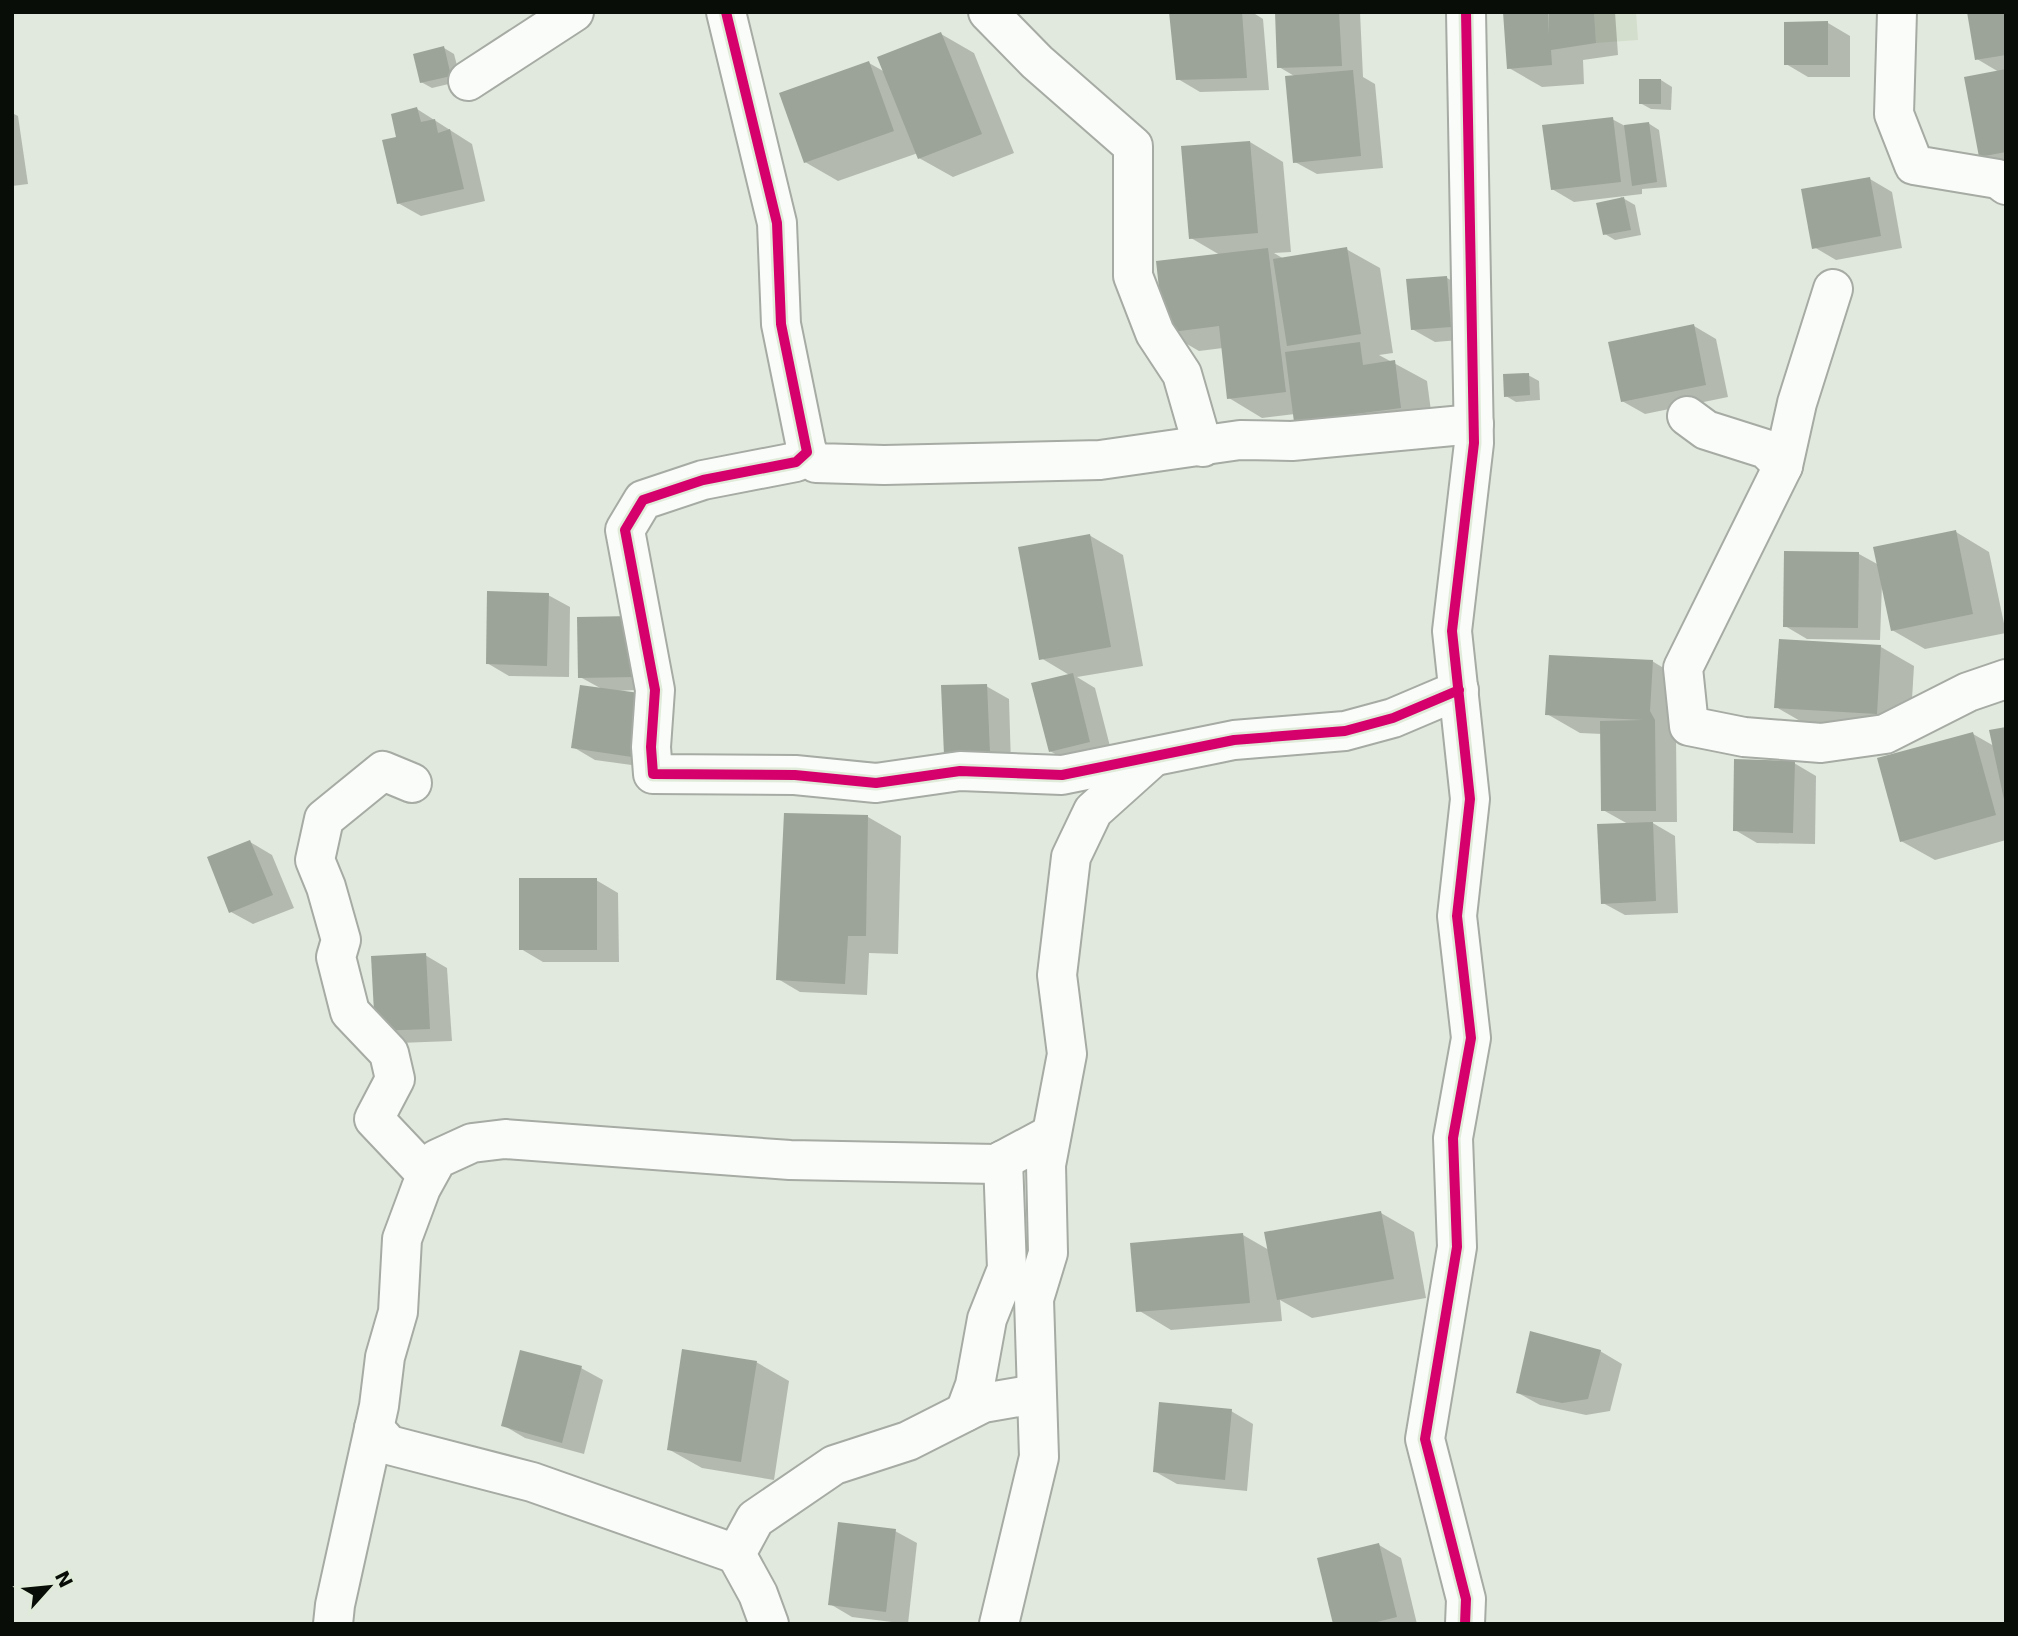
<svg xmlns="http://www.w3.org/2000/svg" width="2018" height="1636" font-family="'DejaVu Sans',sans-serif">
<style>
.built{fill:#d4decc}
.shadow{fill:#0003}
.building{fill:#9ca398}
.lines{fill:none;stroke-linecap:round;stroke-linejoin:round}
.minor-casing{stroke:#a6aba3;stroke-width:42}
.minor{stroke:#fafcfa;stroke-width:38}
.cycleway-casing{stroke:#e0ecd9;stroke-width:15}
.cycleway{stroke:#d6006c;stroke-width:10}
</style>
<rect width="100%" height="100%" fill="#e1e8dd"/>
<path class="built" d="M1594,12H1636L1638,40L1596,43Z"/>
<g class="shadow">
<path d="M1171,12H1252L1263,19L1269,90L1200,92L1178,79Z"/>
<path d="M1277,12H1360L1363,77L1375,84L1383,168L1317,174L1295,162L1296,77L1279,67Z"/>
<path d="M1505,12H1615L1618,55L1583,60L1584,84L1542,87L1509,68Z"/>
<path d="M2006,12V171L1980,156L1999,72L1977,59Z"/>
<path d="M1828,23L1850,36V77H1808L1786,64Z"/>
<path d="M941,34L974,53L1014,153L953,177L919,158L918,153L838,181L805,162L869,63L885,72Z"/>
<path d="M444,48L454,54L461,81L432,88L421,82Z"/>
<path d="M1640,80H1661L1672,87L1671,110L1651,109L1640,103Z"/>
<path d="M417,109L472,144L485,201L421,216L398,203V138Z"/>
<path d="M12,113L18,116L28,184L12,186Z"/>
<path d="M1612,119L1625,126L1648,123L1659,130L1667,187L1642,189V194L1574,202L1552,189Z"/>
<path d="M1250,142L1283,162L1291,252L1274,253L1284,259L1346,249L1380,268L1393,353L1379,355L1427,381L1433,426L1329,440L1295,414L1262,418L1229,398L1223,348L1199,351L1166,332L1220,255L1191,238Z"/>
<path d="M1870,179L1892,192L1902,248L1836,260L1814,247Z"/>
<path d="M1621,197L1635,205L1641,235L1615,240L1605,234Z"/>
<path d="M1447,278L1469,290L1473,339L1435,342L1412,329Z"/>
<path d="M1694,326L1716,339L1728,397L1645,414L1622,401Z"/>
<path d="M1528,375L1539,381L1540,400L1516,402L1506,396Z"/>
<path d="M1956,532L1989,552L2006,633L1925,649L1892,630L1882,583L1880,640L1807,639L1785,626L1859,554L1879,565Z"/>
<path d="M1089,535L1123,555L1143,666L1077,677L1095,688L1112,754L1072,764L1050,751L1071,676L1041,658Z"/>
<path d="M548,595L570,607L569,677L509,676L487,663Z"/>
<path d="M579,618L657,689L615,691L661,769L595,760L573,747L602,689L580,677Z"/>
<path d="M1881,647L1914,666L1910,732L1809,726L1776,707Z"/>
<path d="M1652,661L1685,681L1676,738L1677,822H1651L1675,836L1678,913L1625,915L1603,903L1628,824L1603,810L1602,734L1580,733L1547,714Z"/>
<path d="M986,686L1009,699L1011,765L968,767Z"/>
<path d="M2006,729V840L1935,860L1901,841L1973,734L1994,746Z"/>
<path d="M1794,763L1816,776L1815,844L1757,843L1735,830Z"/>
<path d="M868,817L901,836L898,954L869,953L867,995L800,992L778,979Z"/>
<path d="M250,842L272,855L294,908L253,924L231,912Z"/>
<path d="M596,880L618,893L619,962H543L521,949Z"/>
<path d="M425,955L447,968L452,1041L399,1043L377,1030Z"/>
<path d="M1381,1213L1414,1232L1426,1298L1312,1318L1280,1300L1282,1321L1171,1330L1138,1310L1243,1235L1269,1250Z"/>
<path d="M1600,1351L1622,1364L1610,1411L1586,1415L1540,1405L1518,1393Z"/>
<path d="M756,1362L789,1381L774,1480L702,1468L668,1449Z"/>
<path d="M581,1368L603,1380L584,1454L525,1438L503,1425Z"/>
<path d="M1231,1411L1253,1424L1247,1491L1177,1484L1154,1471Z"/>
<path d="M895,1531L917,1543L908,1624L852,1617L830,1604Z"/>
<path d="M1379,1545L1401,1558L1417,1624H1335Z"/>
</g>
<g class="building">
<path d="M1169,12H1242L1247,78L1176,80Z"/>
<path d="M1275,12H1339L1342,66L1277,68Z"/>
<path d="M1503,12H1548L1549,35V12H1594L1596,43L1551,50L1552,65L1507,69Z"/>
<path d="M1967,12H2006V55L1975,60Z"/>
<path d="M1828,21V65H1784V22Z"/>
<path d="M941,32L982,134L918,159L877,57Z"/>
<path d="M444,46L451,76L420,83L413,54Z"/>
<path d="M869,61L894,131L804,163L779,93Z"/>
<path d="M2006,69V152L1979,157L1964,77Z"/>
<path d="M1353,70L1361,156L1293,163L1285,76Z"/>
<rect x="1639" y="79" width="22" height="25"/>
<path d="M417,107L421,122L435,119L438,133L450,129L464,189L397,204L382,140L396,137L391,114Z"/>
<path d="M1613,117L1621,182L1551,190L1542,125Z"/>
<path d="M1649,122L1657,182L1632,186L1624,125Z"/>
<path d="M1250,141L1258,233L1189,239L1181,146Z"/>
<path d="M1870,177L1881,236L1812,249L1801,189Z"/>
<path d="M1624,197L1631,230L1603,235L1596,203Z"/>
<path d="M1347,247L1361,334L1287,346L1273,259Z"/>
<path d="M1268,248L1286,392L1227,399L1219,326L1164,333L1156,261Z"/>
<path d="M1447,276L1451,327L1411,330L1406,279Z"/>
<path d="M1694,324L1706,385L1621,402L1608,342Z"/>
<path d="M1360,342L1363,365L1395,360L1401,408L1294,422L1285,352Z"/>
<path d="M1529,373L1530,395L1504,397L1503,374Z"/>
<path d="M1956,530L1973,614L1891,631L1873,547Z"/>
<path d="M1090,534L1111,647L1039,660L1018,547Z"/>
<path d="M1784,551L1859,552L1858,628L1783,627Z"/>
<path d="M487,591L549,593L547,666L486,664Z"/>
<path d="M634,616L635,677L578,678L577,617Z"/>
<path d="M1779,639L1881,645L1877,714L1774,708Z"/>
<path d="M1549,655L1653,660L1650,711L1655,720L1656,811H1601L1600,721L1643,720L1545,715Z"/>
<path d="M1073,673L1090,742L1049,752L1031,683Z"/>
<path d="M987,684L990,753L944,755L941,685Z"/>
<path d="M580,685L647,694L639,758L571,748Z"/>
<path d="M2006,727V804H2005L1989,730Z"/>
<path d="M1973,732L1996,815L1900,842L1877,758Z"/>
<path d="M1734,759L1795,761L1793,833L1733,831Z"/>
<path d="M784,813L868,815L866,936H848L845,984L776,980Z"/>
<path d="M1653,822L1656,901L1601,904L1597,824Z"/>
<path d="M250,840L273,895L229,913L207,857Z"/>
<rect x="519" y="878" width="78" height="72"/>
<path d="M426,953L430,1029L375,1031L371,956Z"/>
<path d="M1381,1211L1394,1279L1277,1300L1264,1232Z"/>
<path d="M1243,1233L1250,1303L1136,1312L1130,1243Z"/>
<path d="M1530,1331L1601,1350L1588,1399L1562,1403L1516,1393Z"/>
<path d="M682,1349L757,1361L741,1462L667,1450Z"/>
<path d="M520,1350L582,1366L562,1443L501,1426Z"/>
<path d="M1159,1402L1232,1409L1225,1480L1153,1472Z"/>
<path d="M838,1522L896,1529L886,1612L828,1605Z"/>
<path d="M1379,1543L1397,1617L1369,1624H1333L1317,1558Z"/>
</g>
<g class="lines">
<defs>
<g id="minor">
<path d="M726,12L777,223L781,324L807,452L796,462L703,480L643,500L625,530L655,690L651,747L653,774L795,775L876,783L960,771L1062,775L1234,740L1345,731L1393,718L1459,690"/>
<path d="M988,12L1037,62L1133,146V276L1155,333L1182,374L1203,447"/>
<path d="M1897,12L1894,114L1914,165L1998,179L2006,185"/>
<path d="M468,81L574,12"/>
<path d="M1833,289L1797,403L1783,466L1683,668L1689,726L1744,737L1821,743L1885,734L1968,692L2006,679"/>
<path d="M1687,416L1706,430L1766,449L1783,466"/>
<path d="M807,452L816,463L884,465L1100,460L1240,440L1292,441L1474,424"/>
<path d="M412,783L383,771L324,819L315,860L326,887L341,940L336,957L350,1012L389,1053L395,1079L374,1119L427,1175"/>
<path d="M965,1412L975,1385L987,1319L1007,1269L1003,1160"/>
<path d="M374,1428L389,1445L532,1482L736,1554"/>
<path d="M333,1624L335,1605L379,1406L385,1357L398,1312L402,1239L421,1188L437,1159L472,1143L505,1139L790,1160L996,1164L1050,1135"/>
<path d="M769,1624L758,1594L736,1554L755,1519L834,1465L908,1441L983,1403L1036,1394"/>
<path d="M999,1624L1039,1457L1034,1299L1048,1253L1046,1165L1067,1054L1057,975L1071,857L1093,811L1152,758"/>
<path d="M1465,1624L1466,1599L1425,1439L1457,1247L1453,1138L1471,1038L1457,916L1470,799L1452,631L1474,443L1466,12"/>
</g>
</defs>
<use href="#minor" class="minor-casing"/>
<use href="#minor" class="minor"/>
<defs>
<g id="cycleway">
<path d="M726,12L777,223L781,324L807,452L796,462L703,480L643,500L625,530L655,690L651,747L653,774L795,775L876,783L960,771L1062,775L1234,740L1345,731L1393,718L1459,690"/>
<path d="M1465,1624L1466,1599L1425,1439L1457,1247L1453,1138L1471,1038L1457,916L1470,799L1452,631L1474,443L1466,12"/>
</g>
</defs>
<use href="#cycleway" class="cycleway-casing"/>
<use href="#cycleway" class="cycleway"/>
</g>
<rect width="2018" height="1636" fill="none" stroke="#090d07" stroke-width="28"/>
<g transform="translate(49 1587) rotate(63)" stroke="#e0ecd9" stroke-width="5" paint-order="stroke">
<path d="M0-5L12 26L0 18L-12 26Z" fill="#090d07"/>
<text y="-10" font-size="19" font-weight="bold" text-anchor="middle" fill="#090d07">N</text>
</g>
</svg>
